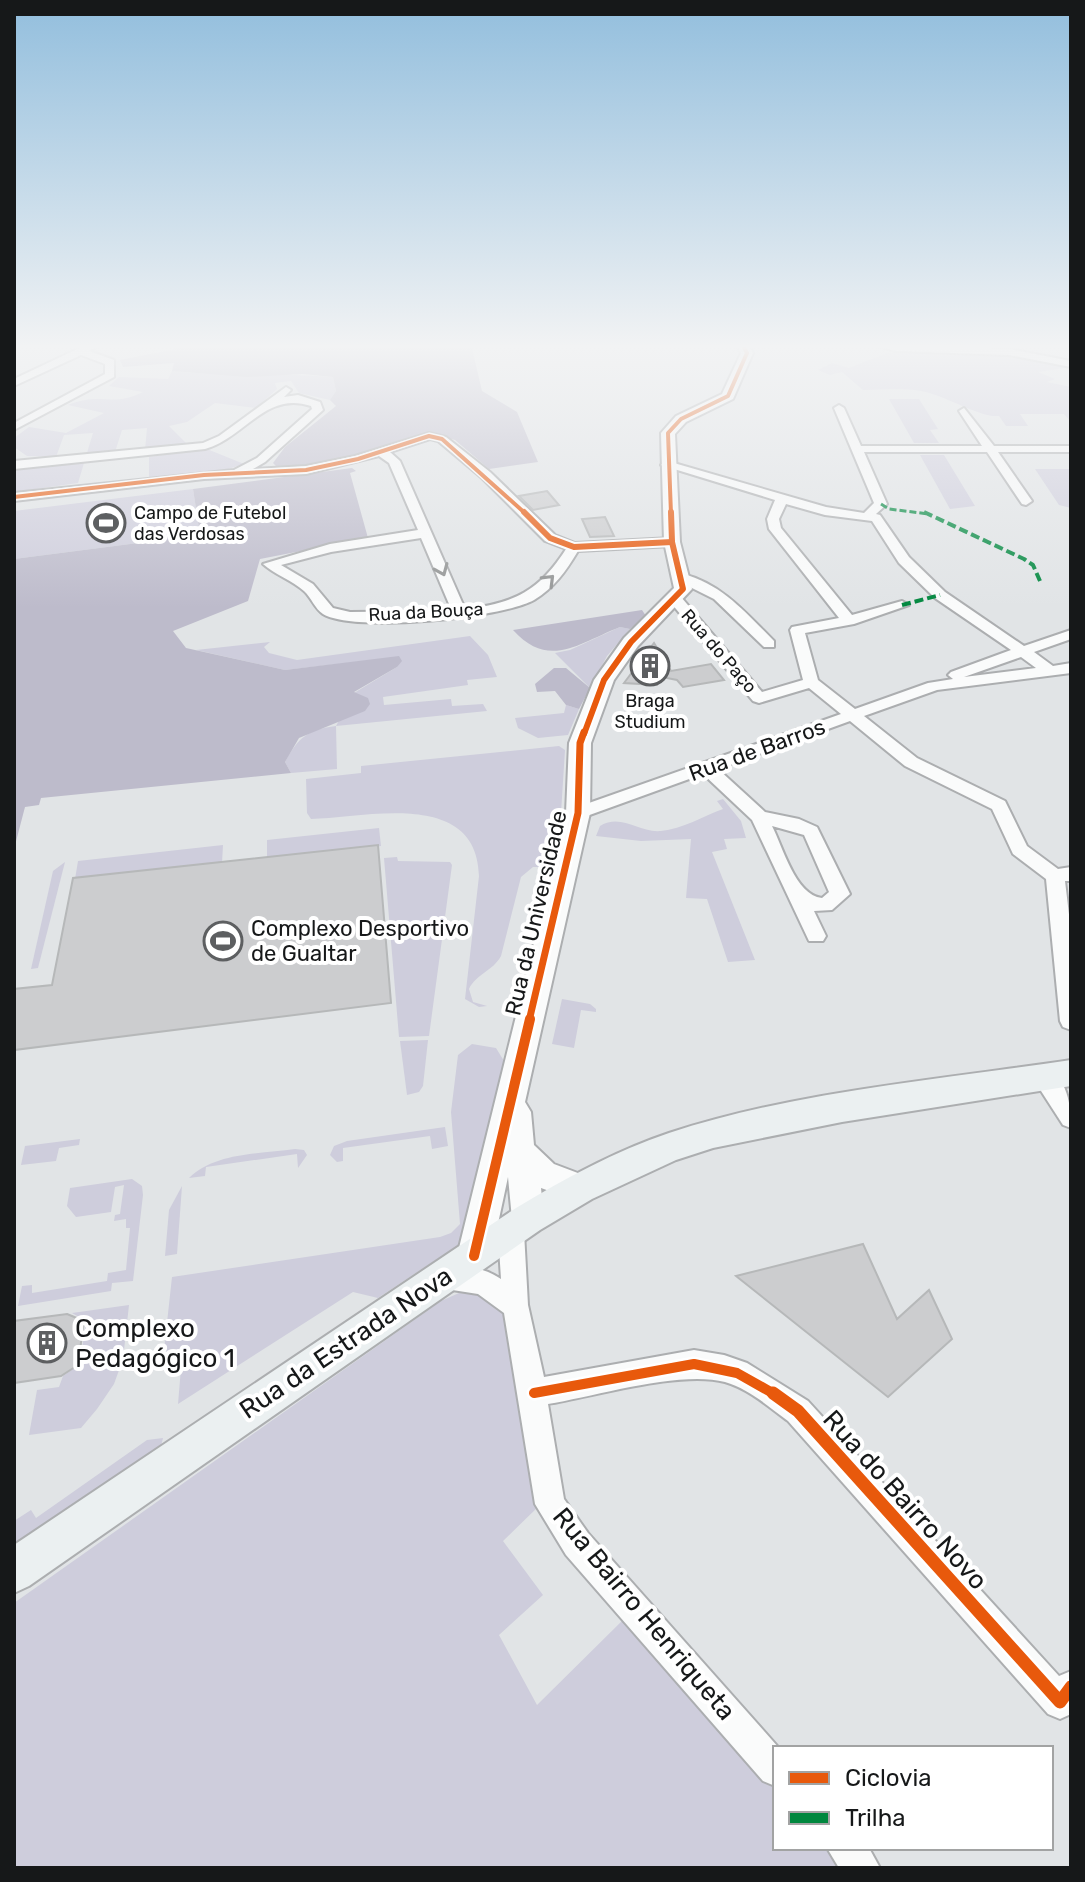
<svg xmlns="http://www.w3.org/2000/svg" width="1085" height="1882" font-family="Rubik,sans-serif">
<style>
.green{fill:#cecddc}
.forest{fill:#bdbbcb}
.building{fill:#cccdcf;stroke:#b6b8b9;stroke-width:2}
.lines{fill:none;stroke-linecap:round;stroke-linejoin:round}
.minor-casing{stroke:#acaeb0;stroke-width:4}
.tertiary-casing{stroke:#acaeb0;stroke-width:4}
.secondary-casing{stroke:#acaeb0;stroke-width:4}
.minor{fill:#fafbfb;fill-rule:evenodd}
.tertiary{fill:#fafbfb;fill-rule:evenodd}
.secondary{fill:#ebf0f1;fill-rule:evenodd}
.quiet-far1{stroke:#00873e;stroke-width:3;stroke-dasharray:7 3;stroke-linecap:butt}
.quiet{stroke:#00873e;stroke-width:4;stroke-dasharray:9 4;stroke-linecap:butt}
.cycleway-far4-casing{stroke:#fff;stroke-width:7}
.cycleway-far3-casing{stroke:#fff;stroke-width:10}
.cycleway-far2-casing{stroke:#fff;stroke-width:12}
.cycleway-far1-casing{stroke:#fff;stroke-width:15}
.cycleway-casing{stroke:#fff;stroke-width:18}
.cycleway-far4{stroke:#e8590c;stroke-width:4}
.cycleway-far3{stroke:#e8590c;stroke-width:6}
.cycleway-far2{stroke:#e8590c;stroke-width:7}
.cycleway-far1{stroke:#e8590c;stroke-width:10}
.cycleway{stroke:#e8590c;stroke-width:13}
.oneway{stroke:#939595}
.labels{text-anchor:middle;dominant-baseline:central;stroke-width:8;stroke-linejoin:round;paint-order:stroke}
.far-poi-label{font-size:18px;fill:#161819;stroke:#fff;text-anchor:start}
.far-street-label{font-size:18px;fill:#161819;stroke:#fff}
.street-label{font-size:22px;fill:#161819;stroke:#fff}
.poi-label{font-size:22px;fill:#161819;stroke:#fff;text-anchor:start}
.near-poi-label{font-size:26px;fill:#161819;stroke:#fff;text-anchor:start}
.near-street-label{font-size:26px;fill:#161819;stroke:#fff}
</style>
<rect width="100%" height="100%" fill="#e1e4e6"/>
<g class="green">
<path d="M892,351L1005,353L1071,367L1038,372L1055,379L1047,382L1071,387V422L1064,414H1020L1028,426H1006L999,416C980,418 945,395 921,391C903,388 882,390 863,390L842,372L830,375L818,370L832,363L849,368Z"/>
<path d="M172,371C226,377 279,372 333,377L336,391L330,400L299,393L291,381L275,383L277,389L256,408L215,403L187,422L169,426L188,445L145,450L147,428L122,430L115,452L86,456L93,433L64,435L56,457L27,456L14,447V438L29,427L66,433L104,413L68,405C102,391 112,408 143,392L109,386L119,377L168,379Z"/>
<path d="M889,399H919L938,429L930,430L939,443H914Z"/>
<path d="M207,449L244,464L225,470L149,477V457Z"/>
<path d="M920,455H944L975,506L950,509Z"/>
<path d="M84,463L78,483L14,492V470Z"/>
<path d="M1035,469H1071V508L1059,505Z"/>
<path d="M193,489L200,535L14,559V511Z"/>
<path d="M620,627L630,629L607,656L590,688L555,653L570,650Z"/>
<path d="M470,636L488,655L497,677L467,680L468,685L383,697L384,705L451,699L452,706L483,704L487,711L336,726L337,769L291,773L285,762C298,738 308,729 336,726L354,693L397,667L399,657L285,670L196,650L270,642L264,647L269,653L297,660Z"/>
<path d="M566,705L579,709L568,735L538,738L518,728L515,718L564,713Z"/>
<path d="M559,746L565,750L561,813L549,867H533L521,877L501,956C493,971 476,974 469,989L473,1002L487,1006L479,1007L465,999L479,876C477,788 364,818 311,819L307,813L306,779L361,773V766Z"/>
<path d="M723,799L741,821L746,838L724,839L727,849L712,852L755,960L728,962L707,899L686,898L691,839L641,841L596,836L600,826C622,813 638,833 661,831C682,829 704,816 723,809L717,801Z"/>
<path d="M379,828L381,846L267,858V840Z"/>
<path d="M223,845L222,863L75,879L78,861Z"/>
<path d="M397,857L398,861L450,862L452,865L429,1036L399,1037L384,858Z"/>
<path d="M65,862L38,968L31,969L53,871Z"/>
<path d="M562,999L590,1004L596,1009V1012L581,1010L574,1048L552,1044Z"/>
<path d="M428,1040L423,1086L419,1092L407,1095L400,1041Z"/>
<path d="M472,1044L496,1048L504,1061L466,1240L378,1298L353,1292L178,1404L181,1368L171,1358L163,1359L172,1277L440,1237L451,1233L460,1224L451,1112L458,1055Z"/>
<path d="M445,1127L448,1146L432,1149L430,1136L343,1148V1161L337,1162L330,1155L334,1146L347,1141Z"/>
<path d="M80,1139L79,1145L59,1148L56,1161L21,1165L25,1146Z"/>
<path d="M295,1149L304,1150L307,1155L298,1168L297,1154L206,1167L205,1176L189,1178C215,1152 261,1154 295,1149Z"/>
<path d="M132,1179L142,1186L143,1195L133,1281L112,1283L111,1291L18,1306L22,1286L32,1285V1293L107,1281L108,1273L126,1270L130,1228H126V1219L114,1221L115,1215L120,1214L124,1185L115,1187L111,1212L76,1217L67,1206L70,1188Z"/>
<path d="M182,1186L177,1254L165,1256L169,1210Z"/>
<path d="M459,1293L480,1294L507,1308L539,1506L503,1541L543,1595L499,1635L537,1705L628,1615L775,1786V1848H828L846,1868H14V1603L441,1301Z"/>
<path d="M129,1305L123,1359L114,1384L97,1409L81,1428L29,1435L37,1390L59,1387L63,1376L80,1364L86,1321L72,1313Z"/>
<path d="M163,1438L161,1446L14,1546V1521L31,1510L36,1518L147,1440Z"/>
</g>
<g class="forest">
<path d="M176,344H471L482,391L517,412L538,462L489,469L455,440L434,434L321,465L276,466L273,463L285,447L336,406L330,400L336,391L333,377L303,374L247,377L172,371L174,363L123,367L120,360L175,349Z"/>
<path d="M352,468L356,471L350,473L368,538L260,559L248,601L173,631L186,648L285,670L399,656L402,661L397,667L354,692L368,698L370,704L365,711L299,738L285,762L291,773L41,798L39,805L25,807L14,849V559L200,535L193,489Z"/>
<path d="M642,610L646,616L630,629L620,627C579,643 549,670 513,630Z"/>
<path d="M554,668H566L590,688L579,709L566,705L555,691L537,692L535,684Z"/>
</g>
<g class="building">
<path d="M547,491L559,505L533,510L519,496Z"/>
<path d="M605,517L614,536L590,537L582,519Z"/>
<path d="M654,643L671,671L711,664L724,680L683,687L677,680L662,677L657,685L624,683Z"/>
<path d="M378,845L391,1003L14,1050V989L52,985L73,878Z"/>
<path d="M863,1244L897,1319L929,1290L952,1339L888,1397L736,1276Z"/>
<path d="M67,1314L84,1321L78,1365L61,1376L14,1383V1321Z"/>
</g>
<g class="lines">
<defs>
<g id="minor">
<path d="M88,344L97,346L89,351L114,360V377L14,430V423L105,374V364L81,355L14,386V379Z"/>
<path d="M871,344L1009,349L1071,361V367L1009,355L896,351Z"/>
<path d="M286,387L291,390L284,397L298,395L320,402L323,410L265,462L253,469L306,466L355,456L429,433L446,437L490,472L555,535L575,543L672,538L679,542L672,546L578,551C566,571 554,588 534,600C502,618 355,633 323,614C315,609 311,597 304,591C292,580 275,575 263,564L330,544L418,530L389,463L379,456L306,474L204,479L14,501V493L234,470L257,458L312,409L311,406C265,391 246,437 205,449L14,469V461L203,443L219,436ZM430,439L438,441L482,478L545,541L566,549C540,590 514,604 465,609L400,461L390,452ZM421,538L452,611L350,612L333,608L313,584L281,565L331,552Z"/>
<path d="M839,405L844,408L861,446H982L959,411L964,408L994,446H1071V452H998L1032,501L1026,505L1022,504L987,452H864L887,504L876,514L880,515L909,557L945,592L1024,646L1071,630V639L1034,652L1053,666L1071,663V673L937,690L864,716L917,758L1005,801L1027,846L1058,869L1071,867V881H1065L1071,931V1030L1063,1027L1060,1021L1046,879L1013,854L992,809L905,766L850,721L718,769L765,812L799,819L817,827L850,894L832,910L814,911L826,936L823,941H809L752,820L703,774L584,817L578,819L569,813L572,809L841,714L809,688L759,703L753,701L671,603V597H681L762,692L803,680L790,630L792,627L839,618L769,529L767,519L775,500L661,465L667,461L826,507L864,513L874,503L834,408ZM786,504L825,515L872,521L899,563L935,598L1011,650L951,672L948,675L953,679L928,683L855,709L818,680L805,633L854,624L909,605L902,601L852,615L781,528L779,519ZM1021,657L1036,668L964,677ZM772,826L804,835L829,892L822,898C795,895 783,847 772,826Z"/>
<path d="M683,574C722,584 746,613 774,641V647H764L714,599L678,581L676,578Z"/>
<path d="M1043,1068C1068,1076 1071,1106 1071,1128L1063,1125L1032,1077L1035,1070Z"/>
<path d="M511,1220L520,1224L524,1232L528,1305L544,1377L694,1350L724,1355L747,1363L808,1401L1059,1676L1071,1671V1714L1060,1719L1048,1714L788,1421C769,1407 749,1389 725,1382C681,1370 596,1396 548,1404L564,1499L588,1533L779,1748H775V1786L763,1781L566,1555L535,1504L504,1313L478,1294L433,1287L429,1278L433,1269C452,1261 484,1267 501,1279L498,1232L502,1224Z"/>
<path d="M827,1848H869L880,1868H839Z"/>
</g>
<path id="tertiary" d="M736,344H748L753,353L733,399L686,422L675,434L680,542L692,589L638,646L614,680L591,743L590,813L525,1102L531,1112L534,1145L554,1164L591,1178L596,1188L591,1198L580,1202L541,1188L544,1219L539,1230L528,1234L517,1230L512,1219L508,1177L491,1256L486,1267L474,1272L462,1267L457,1256L566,813L569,743L594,680L624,638L674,588L664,542L661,433L676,416L722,394L741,353Z"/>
<path id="secondary" d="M1071,1060V1086L842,1122L713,1148L676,1160L592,1199L540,1230L29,1586L14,1593V1545L516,1208C564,1179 615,1151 669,1133C797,1091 938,1080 1071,1060Z"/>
</defs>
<use href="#minor" class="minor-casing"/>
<use href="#tertiary" class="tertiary-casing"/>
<use href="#secondary" class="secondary-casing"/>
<use href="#minor" class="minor"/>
<use href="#tertiary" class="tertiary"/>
<use href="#secondary" class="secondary"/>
<path class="quiet-far1" d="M881,504L889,509L929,514"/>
<g class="quiet">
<path d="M924,512L1024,559L1033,565L1040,581"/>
<path d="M902,605L940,595"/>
</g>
<defs>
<g id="cycleway-far4">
<path d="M14,497L204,475L306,470L358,459L429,436L442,439L526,514"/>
<path d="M671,514L668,433L681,419L728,396L747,353L742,344"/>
</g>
<g id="cycleway-far3">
<path d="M524,512L550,538L574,547L672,542"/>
<path d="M584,734L604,680L631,642L683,589L672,542L671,512"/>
</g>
<path id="cycleway-far2" d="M529,1021L578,813L580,743L584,732"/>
<g id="cycleway-far1">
<path d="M474,1256L530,1019"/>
<path d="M534,1393L694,1364L737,1373L776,1395"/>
</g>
<path id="cycleway" d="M773,1393L798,1411L1060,1702L1071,1687"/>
</defs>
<use href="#cycleway-far4" class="cycleway-far4-casing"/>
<use href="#cycleway-far3" class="cycleway-far3-casing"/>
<use href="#cycleway-far2" class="cycleway-far2-casing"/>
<use href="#cycleway-far1" class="cycleway-far1-casing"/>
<use href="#cycleway" class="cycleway-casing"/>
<use href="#cycleway-far4" class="cycleway-far4"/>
<use href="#cycleway-far3" class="cycleway-far3"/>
<use href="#cycleway-far2" class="cycleway-far2"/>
<use href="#cycleway-far1" class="cycleway-far1"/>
<use href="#cycleway" class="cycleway"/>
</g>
<defs><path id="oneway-chevron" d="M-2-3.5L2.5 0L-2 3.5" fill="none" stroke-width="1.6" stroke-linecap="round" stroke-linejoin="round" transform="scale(2)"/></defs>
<g class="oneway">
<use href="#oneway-chevron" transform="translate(442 570) rotate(67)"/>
<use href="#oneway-chevron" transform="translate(549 580) rotate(-45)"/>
</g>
<linearGradient id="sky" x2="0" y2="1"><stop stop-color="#92bedd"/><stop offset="0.57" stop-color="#f2f3f4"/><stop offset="1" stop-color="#f2f3f4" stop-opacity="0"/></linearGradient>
<rect width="1085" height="608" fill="url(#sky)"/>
<defs>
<symbol id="stadium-ring" viewBox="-11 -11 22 22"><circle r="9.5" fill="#fff" stroke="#5d5f61" stroke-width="1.5"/><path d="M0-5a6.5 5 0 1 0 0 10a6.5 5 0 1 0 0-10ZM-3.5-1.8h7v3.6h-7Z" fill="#5d5f61"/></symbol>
<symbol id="building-ring" viewBox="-11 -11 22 22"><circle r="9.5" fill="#fff" stroke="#5d5f61" stroke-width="1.5"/><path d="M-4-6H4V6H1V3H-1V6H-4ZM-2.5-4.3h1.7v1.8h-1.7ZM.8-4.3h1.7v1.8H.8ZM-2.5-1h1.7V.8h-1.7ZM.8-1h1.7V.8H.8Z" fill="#5d5f61"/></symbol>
</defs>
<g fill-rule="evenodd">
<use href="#stadium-ring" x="84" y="501" width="44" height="44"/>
<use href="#building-ring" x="628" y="644" width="44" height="44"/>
<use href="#stadium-ring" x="201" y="919" width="44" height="44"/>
<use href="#building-ring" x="25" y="1321" width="44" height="44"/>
</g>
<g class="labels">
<g class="far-poi-label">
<text x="134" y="513">Campo de Futebol<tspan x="134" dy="21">das Verdosas</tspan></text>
<text x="650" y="701" text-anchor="middle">Braga<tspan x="650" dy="21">Studium</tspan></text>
</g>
<g class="far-street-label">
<text transform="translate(426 612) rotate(-3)">Rua da Bouça</text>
<text transform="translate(719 651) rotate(49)">Rua do Paço</text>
</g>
<g class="street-label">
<text transform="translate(757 750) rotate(-20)">Rua de Barros</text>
<text transform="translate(536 913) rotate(-77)">Rua da Universidade</text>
</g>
<g class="poi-label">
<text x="251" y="928">Complexo Desportivo<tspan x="251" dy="25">de Gualtar</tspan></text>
</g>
<g class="near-poi-label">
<text x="75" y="1328">Complexo<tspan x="75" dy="30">Pedagógico 1</tspan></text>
</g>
<g class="near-street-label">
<text transform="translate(346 1343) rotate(-34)">Rua da Estrada Nova</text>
<text transform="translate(905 1500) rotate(48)">Rua do Bairro Novo</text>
<text transform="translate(644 1614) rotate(50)">Rua Bairro Henriqueta</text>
</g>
</g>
<rect width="1085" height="1882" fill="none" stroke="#161819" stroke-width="32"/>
<rect x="773" y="1746" width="280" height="104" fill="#ffffff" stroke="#a2a3a3" stroke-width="2"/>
<rect x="789" y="1772" width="40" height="12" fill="#e8590c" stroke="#a2a3a3" stroke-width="2"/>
<text x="845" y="1786" font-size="24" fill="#161819">Ciclovia</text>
<rect x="789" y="1812" width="40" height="12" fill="#00873e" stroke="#a2a3a3" stroke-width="2"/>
<text x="845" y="1826" font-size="24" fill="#161819">Trilha</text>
</svg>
